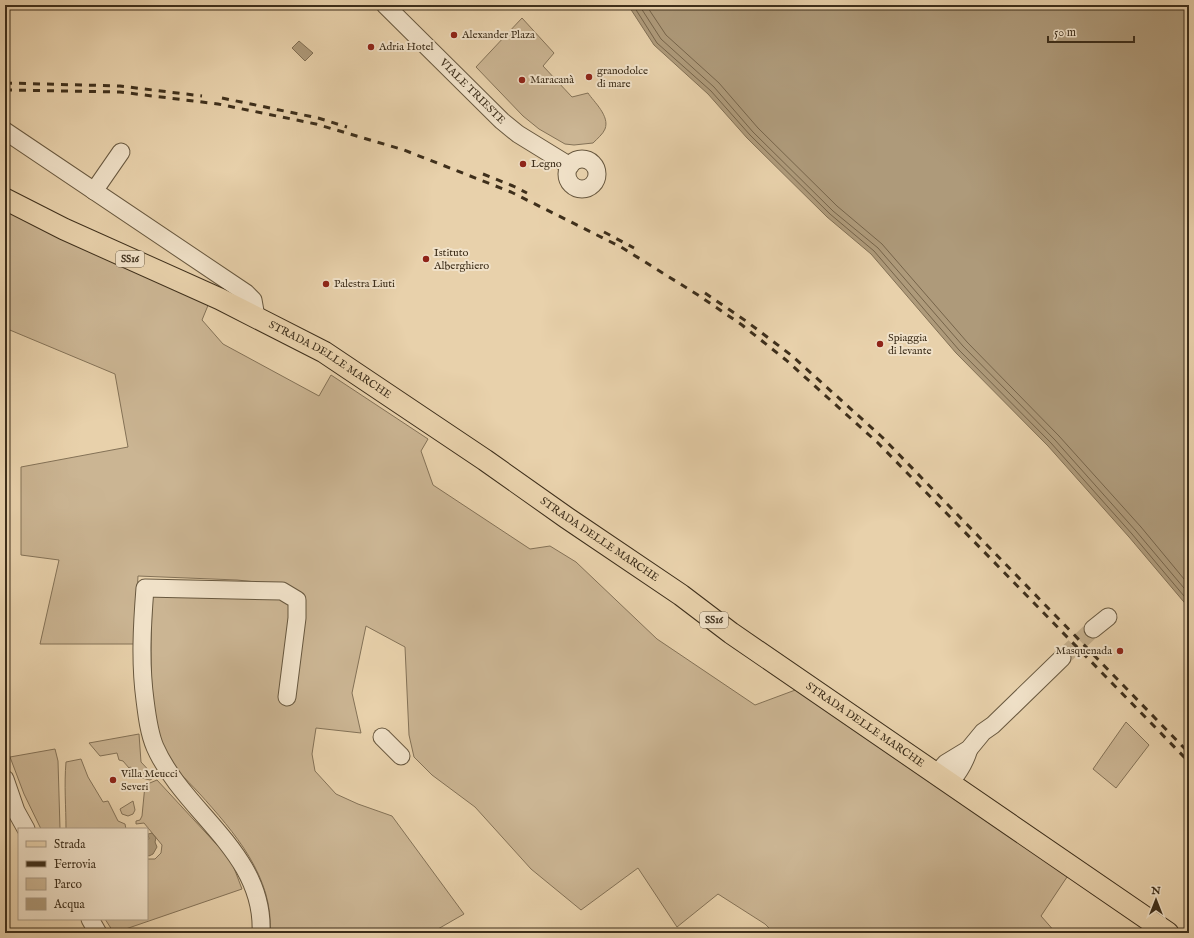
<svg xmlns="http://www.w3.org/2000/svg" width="1194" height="938" font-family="'IM FELL English',serif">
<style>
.green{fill:#cbb593;stroke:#847257}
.water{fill:#ae9a7a;stroke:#816f54}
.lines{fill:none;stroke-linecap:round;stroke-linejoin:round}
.shore{stroke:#76644a;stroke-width:1}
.minor-tunnel{stroke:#c6b18e;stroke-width:17;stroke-dasharray:17 8;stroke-linecap:butt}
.minor-casing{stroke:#68583f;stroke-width:19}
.major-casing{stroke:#3e2f1b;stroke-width:23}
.minor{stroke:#f0e1c8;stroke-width:17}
.major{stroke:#e8d1ab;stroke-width:21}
.rail{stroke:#3e2f1b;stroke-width:3;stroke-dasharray:7 7;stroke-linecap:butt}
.poi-dot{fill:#8f2418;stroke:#f0e1c8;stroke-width:1.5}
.labels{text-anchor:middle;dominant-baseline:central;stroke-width:4;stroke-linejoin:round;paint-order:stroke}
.shield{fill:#f0e1c8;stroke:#73644f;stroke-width:1}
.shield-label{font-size:10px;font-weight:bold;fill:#3e2f1b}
.poi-label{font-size:11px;fill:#3e2f1b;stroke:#f0e1c8;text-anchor:start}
.street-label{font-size:11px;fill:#3e2f1b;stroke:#f0e1c8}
</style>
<rect width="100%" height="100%" fill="#e8d1ab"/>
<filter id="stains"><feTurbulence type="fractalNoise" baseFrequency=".005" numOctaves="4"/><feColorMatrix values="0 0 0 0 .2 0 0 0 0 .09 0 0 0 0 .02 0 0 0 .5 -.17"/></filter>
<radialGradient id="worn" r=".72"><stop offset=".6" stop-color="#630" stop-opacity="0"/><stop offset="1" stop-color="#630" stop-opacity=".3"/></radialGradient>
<g class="green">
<path d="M522,18L554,53L543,66L572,97L588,93C594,102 610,116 605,129C603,134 597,139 593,143L574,145L565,144L539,129L523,116L476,67Z"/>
<path d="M5,209L209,303L202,320L223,344L319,396L331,375L428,439L421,451L433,485L530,549L550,546L576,562L657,639L755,705L798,689L1069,874L1041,916L1056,933H774L765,924L718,894L677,927L638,868L581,910L531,869L475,807L432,775L414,757L409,735L405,647L366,626L352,693L361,733L316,728L312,754L315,771L336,794L358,804L392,816L464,914L431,933H270C274,877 234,832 199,793C186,779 171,766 164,748C146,705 152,640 152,594L230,591L304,602V595L285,585L237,580L138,576L134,644H40L59,560L21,555V467L128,447L115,374L5,328Z"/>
<path d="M1126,722L1149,745L1116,788L1093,769Z"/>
<path d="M139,734L141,762L155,777L150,780L138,777L131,767L129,768L123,761L119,760L117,753L100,756L89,743Z"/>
<path d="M55,749L58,761L60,829H41L24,794L10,757Z"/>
<path d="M81,759L88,777L103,802L108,801L118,821L125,824L126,829H66C66,807 64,785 66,762Z"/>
<path d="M157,780L231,860L242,889L114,933L105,919H147V859H155L161,853L162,845L144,823L136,824V821L140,820L142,816L145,785Z"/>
<path d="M133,801L135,810L133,814L128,816L122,814L120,809Z"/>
</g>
<g class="water">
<path d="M628,5H1189V608L1129,537L1048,446L956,353L871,254L827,217L747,138L708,94L654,45Z"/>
<path d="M299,41L313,53L305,61L292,48Z"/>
<path d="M152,833L156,838L155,842L157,847L153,854L149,856L147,855V840L149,839L148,834Z"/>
</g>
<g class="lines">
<g class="shore">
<path d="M633,5L657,43L711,91L750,135L830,214L874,251L959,350L1051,443L1132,534L1189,602"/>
<path d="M639,5L661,39L714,87L753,132L833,211L878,248L963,346L1055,440L1136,531L1189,594"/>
<path d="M646,5L666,35L719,83L758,128L837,206L882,244L967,342L1059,436L1141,527L1189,585"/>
</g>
<path class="minor-tunnel" d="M1062,658L1093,629"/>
<defs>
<g id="minor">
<path id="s1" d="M385,5L502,121L518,134L570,166"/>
<path d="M5,131L246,293L253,300L256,317"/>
<circle cx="582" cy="174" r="15"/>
<path d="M94,191L121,152"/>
<path d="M1093,629L1108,617"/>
<path d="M382,737L401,756"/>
<path d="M936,774L946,763L969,749L983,732L993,725L1062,658"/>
<path d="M5,779L16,811L26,829"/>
<path d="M950,783C959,772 965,763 969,749"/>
<path d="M90,919L98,933"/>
<path d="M261,933C265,853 184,813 155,747C149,733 147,716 145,700C140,663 142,626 145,588L282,591L297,600V618L287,697"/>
</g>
<g id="major">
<path id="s2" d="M5,199L64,229L220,299L324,352L485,460L567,518L681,595L731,633L1168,933"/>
</g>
</defs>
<use href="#minor" class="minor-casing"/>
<use href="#major" class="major-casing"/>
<use href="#minor" class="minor"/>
<use href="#major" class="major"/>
<g class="rail">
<path d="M5,83L120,86L202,96"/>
<path d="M5,90L120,92L218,104L316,124L404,150L511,192L621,247L698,295L742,325L786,360L878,443L1189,762"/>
<path d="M222,98L318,118L347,127"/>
<path d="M483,174L513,186L527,193"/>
<path d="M604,232L634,248"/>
<path d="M705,293L746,321L791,355L882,437L1189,753"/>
</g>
</g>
<g class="poi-dot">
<circle cx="454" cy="35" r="4"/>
<circle cx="371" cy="47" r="4"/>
<circle cx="589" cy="77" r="4"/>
<circle cx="522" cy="80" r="4"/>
<circle cx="523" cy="164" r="4"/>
<circle cx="426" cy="259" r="4"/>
<circle cx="326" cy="284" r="4"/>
<circle cx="880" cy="344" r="4"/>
<circle cx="1120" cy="651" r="4"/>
<circle cx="113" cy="780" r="4"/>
</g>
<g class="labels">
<g class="shield">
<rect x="116" y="251" width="28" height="16" rx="3"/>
<rect x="700" y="612" width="28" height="16" rx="3"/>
</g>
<g class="shield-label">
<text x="130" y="259">SS16</text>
<text x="714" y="620">SS16</text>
</g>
<g class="poi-label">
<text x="462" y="35">Alexander Plaza</text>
<text x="379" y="47">Adria Hotel</text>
<text x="597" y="71">granodolce<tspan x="597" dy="13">di mare</tspan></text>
<text x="530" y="80">Maracanà</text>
<text x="531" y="164">Legno</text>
<text x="434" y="253">Istituto<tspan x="434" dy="13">Alberghiero</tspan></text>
<text x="334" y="284">Palestra Liuti</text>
<text x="888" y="338">Spiaggia<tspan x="888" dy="13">di levante</tspan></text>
<text x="1112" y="651" text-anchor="end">Masquenada</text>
<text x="121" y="774">Villa Meucci<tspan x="121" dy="13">Severi</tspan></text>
</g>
<g class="street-label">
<text stroke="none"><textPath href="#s1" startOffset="123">VIALE TRIESTE</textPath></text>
<text stroke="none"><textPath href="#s2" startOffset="363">STRADA DELLE MARCHE</textPath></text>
<text stroke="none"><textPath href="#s2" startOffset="687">STRADA DELLE MARCHE</textPath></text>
<text stroke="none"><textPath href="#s2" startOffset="1011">STRADA DELLE MARCHE</textPath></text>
</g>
</g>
<rect width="1194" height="938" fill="none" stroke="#e8d1ab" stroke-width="20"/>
<rect x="6" y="6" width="1182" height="926" fill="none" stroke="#3e2f1b" stroke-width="2"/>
<rect x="10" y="10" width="1174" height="918" fill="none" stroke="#3e2f1b"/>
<rect x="18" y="828" width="130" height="92" fill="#f0e1c8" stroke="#a99a83"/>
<rect x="26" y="841" width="20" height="6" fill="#e8d1ab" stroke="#a99a83"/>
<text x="54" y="848" font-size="12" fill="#3e2f1b">Strada</text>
<rect x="26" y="861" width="20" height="6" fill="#3e2f1b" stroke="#a99a83"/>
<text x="54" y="868" font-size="12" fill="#3e2f1b">Ferrovia</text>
<rect x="26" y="878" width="20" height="12" fill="#cbb593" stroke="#a99a83"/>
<text x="54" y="888" font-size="12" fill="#3e2f1b">Parco</text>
<rect x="26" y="898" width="20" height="12" fill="#ae9a7a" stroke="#a99a83"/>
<text x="54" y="908" font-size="12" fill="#3e2f1b">Acqua</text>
<g transform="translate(1156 900)" stroke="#f0e1c8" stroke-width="3" paint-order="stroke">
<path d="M0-3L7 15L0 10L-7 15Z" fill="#3e2f1b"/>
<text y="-6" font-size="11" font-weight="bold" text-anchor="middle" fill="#3e2f1b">N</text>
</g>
<path d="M1048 36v6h86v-6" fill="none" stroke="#3e2f1b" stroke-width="2"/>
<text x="1054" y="36" font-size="12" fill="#3e2f1b" stroke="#f0e1c8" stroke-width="3" paint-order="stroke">50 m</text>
<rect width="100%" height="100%" filter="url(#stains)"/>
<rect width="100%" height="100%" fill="url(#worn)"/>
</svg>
